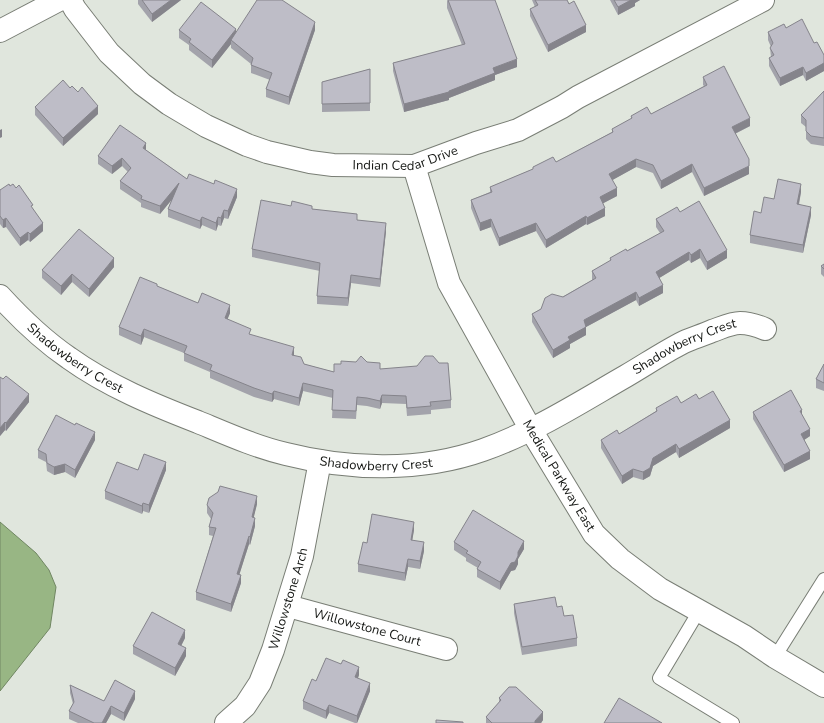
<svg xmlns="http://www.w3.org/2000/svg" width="824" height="723" font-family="'Nunito Sans',sans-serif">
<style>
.water{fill:#98b684;stroke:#708662}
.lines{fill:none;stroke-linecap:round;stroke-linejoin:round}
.lane-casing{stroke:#797e75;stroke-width:14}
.street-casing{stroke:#797e75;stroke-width:24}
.lane{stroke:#fff;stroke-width:12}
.street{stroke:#fff;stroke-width:22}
.wall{fill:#a3a3ab}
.shaded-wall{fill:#85848b}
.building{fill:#bebdc7;stroke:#85848b}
.labels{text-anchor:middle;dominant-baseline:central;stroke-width:3.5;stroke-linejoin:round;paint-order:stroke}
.street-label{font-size:13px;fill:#141613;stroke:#fff}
</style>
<rect width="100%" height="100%" fill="#e0e6dd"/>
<path class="water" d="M0,522L36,553L49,570L56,587L50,628L0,691Z"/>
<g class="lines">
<defs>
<g id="lane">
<path d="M699,611L659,678L733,723"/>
<path d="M775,657L824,579"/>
</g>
<g id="street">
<path id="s1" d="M70,0L75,9L109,53L142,84L169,104L206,126L247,145L267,152L310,162L333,165L414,166L476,143L518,130L562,107L578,97L763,0"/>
<path d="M0,31L59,0"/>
<path id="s2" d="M414,166L449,283L531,430L594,534L620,559L660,589L744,636L775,657L824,686"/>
<path id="s3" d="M0,296C21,319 44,341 69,358C108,386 154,405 198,422C227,434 256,447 286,454C349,470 421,472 483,450C534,432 579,403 626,376C645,365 664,352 684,342C693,338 703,335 712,331C721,328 731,323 740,323C748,323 758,326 765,329"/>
<path id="s4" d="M288,606L446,649"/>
<path id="s5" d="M226,723L245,706L260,683L273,650L302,556L320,461"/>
</g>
</defs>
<use href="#lane" class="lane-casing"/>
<use href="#street" class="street-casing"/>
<use href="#lane" class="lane"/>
<use href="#street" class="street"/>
</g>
<g class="wall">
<path d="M138,0H181L152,22L138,4Z"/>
<path d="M447,0L517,67L495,75V80L449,98V100L404,112L393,71V63L462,45L447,8Z"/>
<path d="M532,0H567L586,32L548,52L530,16V9L535,7Z"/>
<path d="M610,0H640L635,3V6L618,15Z"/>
<path d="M786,28L814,43L824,55V71L806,81L803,75L780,86L769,66V58L771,57L770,48L771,47L768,40V32Z"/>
<path d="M179,30L236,32L315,30L289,105L266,97V89L270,80L251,73V64L231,48V44L212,68L189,50V45L179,38Z"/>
<path d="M370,69V111L322,112V82Z"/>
<path d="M703,77L750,126L735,134L749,174L704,196L692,172L661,189L653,173L636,167L612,180L617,196L603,203L605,216L587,225L586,224L546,248L536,231L499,246L491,227L480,231L471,208V200L490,192V187L533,169V167L556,162L612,132V129L631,119V116L651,114L704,86L703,85Z"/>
<path d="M70,88L78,92L98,114L63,146L35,115V107Z"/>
<path d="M824,91V146L811,144L806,139V127L801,123V115Z"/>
<path d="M146,150L187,179L237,197L228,219L224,218L221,226L218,225L216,231L202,225L200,229L168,217V209L172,199L160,214L141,207V203L120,189V181L128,172L122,166L112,174L98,164V156Z"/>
<path d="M10,186L33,209L43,231L30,242L28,240L20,246L6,227L3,228L0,224V190Z"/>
<path d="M801,192L799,205L811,215L803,253L750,243V235L761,213L774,199Z"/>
<path d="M291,206L312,209L357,220L386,231L380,287L351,283L348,306L317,304V296L320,271L252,257V249Z"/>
<path d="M680,212L727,258L707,270L700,258L691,263L689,260L659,278L663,293L639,306L636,300L586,327V335L570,344V348L553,358L532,322V314L592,280V271L610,261V258L627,251L660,233L656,227V219Z"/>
<path d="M824,264V277L821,274V266Z"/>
<path d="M114,267L89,297L72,282L61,295L42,278V270Z"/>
<path d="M157,286L198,303L230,313L227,319L251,335L294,356L304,364L334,372L341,364L367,362L380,369L451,400V408L431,410V414L407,416L406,404L382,403L380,409L367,406L357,405L356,419L332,418L333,398L303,391L299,406L274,399L272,402L254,397L210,378V372L184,361V353L144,337L141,345L119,335V327Z"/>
<path d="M824,364V391L816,388V379Z"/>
<path d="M0,377L29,402L6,431L5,430L0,436Z"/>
<path d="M699,399L730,428L679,458L676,452L653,466L650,476L643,480L633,477L622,484L601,448V440L619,434L656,411V408L681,403Z"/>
<path d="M753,412L802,416L810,436L804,440L810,459L784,472L753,419Z"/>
<path d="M95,440L75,478L65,472L54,475L47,471L46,462L38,458V450Z"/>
<path d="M138,470H166L149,513L143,511L142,514L105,499V491Z"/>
<path d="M257,504L253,518L255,526L250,545L249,544L239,575L241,583L231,612L196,600V592L213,536L209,535V527L211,519L207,513V505Z"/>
<path d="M414,530L412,540L424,551L420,569L408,567L405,581L358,572V564L367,543Z"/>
<path d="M454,542L524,549L518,559V564L515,570L511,571L500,590L477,577V569L478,568L466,561V558L454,550Z"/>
<path d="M514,604L557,607L564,616L577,638V646L522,655L514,613Z"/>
<path d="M185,638L181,646L186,656L175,676L133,654V646Z"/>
<path d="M359,675L358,678L370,691L357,723H355L329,713L326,719L303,709V701L316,681Z"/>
<path d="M70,685L104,701L135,699L124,721L111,714L106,723H78L69,719V711L73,704L70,693Z"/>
<path d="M499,698L543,720L541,723H486V717L499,703Z"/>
</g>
<g class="shaded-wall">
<path d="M171,0H181L152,22V14Z"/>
<path d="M631,0H640L635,3V6L618,15V7Z"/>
<path d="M315,22V30L289,105V97Z"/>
<path d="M586,25V32L548,52V45Z"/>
<path d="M236,29V38L231,40V44L212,68V60Z"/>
<path d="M517,59V67L495,75V80L449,98V100L404,112V104L449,91L493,68Z"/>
<path d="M824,63V71L806,81V73Z"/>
<path d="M803,67V75L780,86V78Z"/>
<path d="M98,106V114L63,146V138Z"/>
<path d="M750,118V126L732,135V127Z"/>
<path d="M2,129V137L0,138V130Z"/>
<path d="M146,143V151L143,148Z"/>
<path d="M122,158V166L112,174V166Z"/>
<path d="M636,159V167L609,182V174Z"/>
<path d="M692,164V172L661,189V181Z"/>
<path d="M749,166V174L704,196V188Z"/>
<path d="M179,183V191L160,214V206Z"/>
<path d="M801,184V192L797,212V204Z"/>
<path d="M617,188V196L600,205V197Z"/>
<path d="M237,189V197L228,219V211Z"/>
<path d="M811,207V215L803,253V245Z"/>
<path d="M605,208V216L587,225V218Z"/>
<path d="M224,210V218L221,226V218Z"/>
<path d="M586,216V224L546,248V240Z"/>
<path d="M202,217V225L200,229V221Z"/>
<path d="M218,217V225L216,231V223Z"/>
<path d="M6,218V227L3,228V220Z"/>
<path d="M491,219V227L480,231V223Z"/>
<path d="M43,223V231L30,242V234Z"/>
<path d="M386,223V231L380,287V279Z"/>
<path d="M536,223V231L499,246V238Z"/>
<path d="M28,232V240L20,246V238Z"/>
<path d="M700,249V258L691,263V255Z"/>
<path d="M727,250V258L707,270V262Z"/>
<path d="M689,252V260L656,280V272Z"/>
<path d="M114,258V267L89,297V289Z"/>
<path d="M72,274V282L61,295V286Z"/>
<path d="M351,275V283L348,306V298Z"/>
<path d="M663,285V293L639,306V298Z"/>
<path d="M636,292V300L586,327V335L570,344V348L553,358V350L568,337L584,320Z"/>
<path d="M230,305V313L225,326V318Z"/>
<path d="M144,329V337L141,345V336Z"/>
<path d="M294,347V355L292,363V355Z"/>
<path d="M303,383V391L299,406V398Z"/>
<path d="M274,391V399L272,402V394Z"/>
<path d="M29,394V402L6,431V423Z"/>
<path d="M382,395V403L380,409V401Z"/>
<path d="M802,410V417L800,411Z"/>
<path d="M730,420V428L679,458V449Z"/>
<path d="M5,422V430L0,436V428Z"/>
<path d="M810,429V436L801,442V434Z"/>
<path d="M95,432V440L75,478V470Z"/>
<path d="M676,444V452L653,466L650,476L643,480V472L653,458Z"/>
<path d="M810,451V459L784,472V465Z"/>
<path d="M166,462V470L149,513V505Z"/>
<path d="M65,464V472L54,475V467Z"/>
<path d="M633,469V477L622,484V476Z"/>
<path d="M257,496V504L252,525V517Z"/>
<path d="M143,503V511L142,514V506Z"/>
<path d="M255,518V526L250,545V537Z"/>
<path d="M414,522V530L411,548V540Z"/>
<path d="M249,536V544L237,582V574Z"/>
<path d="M524,541V549L518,559V564L515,570L511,571L500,590V582Z"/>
<path d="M424,542V551L420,569V561Z"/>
<path d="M408,559V567L405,581V573Z"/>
<path d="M241,575V583L231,612V604Z"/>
<path d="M185,630V638L178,652V644Z"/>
<path d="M186,648V656L175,676V668Z"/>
<path d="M359,667V675L355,685V677Z"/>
<path d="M370,683V691L357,723V716Z"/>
<path d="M135,691V699L124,721V713Z"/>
<path d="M329,705V713L326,719V711Z"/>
<path d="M111,706V714L106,723H102Z"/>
<path d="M543,712V720L541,723H535V721Z"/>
</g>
<g class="building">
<path d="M142,0H171L152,14Z"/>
<path d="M257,0H282L315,22L289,97L266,89L272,73L251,65L253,58L231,40Z"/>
<path d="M448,0H495L517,59L493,68L495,73L449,91V92L404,104L393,63L465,44Z"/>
<path d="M535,0H567L569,4L574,1L586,25L548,45L530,9L538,5Z"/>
<path d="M614,0H631L618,7Z"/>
<path d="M201,2L236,29L212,60L189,42L191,39L179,30Z"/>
<path d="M802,19L814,43L817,42L824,55V63L806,73L803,67L780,78L769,58L774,55L770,48L773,43L768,32L784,24L786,28Z"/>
<path d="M724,66L750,118L732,127L749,159V166L704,188L692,164L661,181L653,165L636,159L609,174L617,188L600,197L605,208L587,218L586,216L546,240L536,223L499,238L491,219L480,223L471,200L492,192L490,187L533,169V167L553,157L556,162L613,132L612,129L632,118L631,116L647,107L651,114L707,85L703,77Z"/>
<path d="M370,69V103L322,104V82Z"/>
<path d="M63,80L70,88L72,86L78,92L82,87L98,106L63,138L35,107Z"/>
<path d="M824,91V138L811,136L806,131V120L801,115Z"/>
<path d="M120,125L146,143L143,148L187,179L189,174L214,184L215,180L237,189L228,211L224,210L221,218L218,217L216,223L202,217L200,221L168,209L179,183L160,206L141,199L142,196L120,181L131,168L122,158L112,166L98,156Z"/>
<path d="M778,179L801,184L797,204L811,207L803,245L750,235L754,211L761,213L764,197L774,199Z"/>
<path d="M9,184L10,186L13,184L16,188L19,185L33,205L31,206L43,223L30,234L28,232L20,238L6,218L3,220L0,216V190Z"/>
<path d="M261,200L291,206L292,201L312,206V209L357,214V220L386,223L380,279L351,275L348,298L317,296L320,263L252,249Z"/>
<path d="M699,201L727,250L707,262L700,249L691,255L689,252L656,272L663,285L639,298L636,292L584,320L586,327L568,337L570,340L553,350L532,314L541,309L545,298L552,294L563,297L596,278L592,271L611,260L610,258L626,249L627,251L664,231L656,219L677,207L680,212Z"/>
<path d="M79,229L114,258L89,289L72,274L61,286L42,270Z"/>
<path d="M824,264V269L821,266Z"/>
<path d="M140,277L157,284V286L198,303L202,293L230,305L225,318L251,329L249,334L294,347L292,355L301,357L304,364L334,372V364H341V361L356,362L361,356L367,362L380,363V369L417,366L425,356H433L439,363H448L451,400L430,402L431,406L407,408L406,396L382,395L380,401L367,398L357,397L356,411L332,410L333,390L303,383L299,398L274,391L272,394L254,388L210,370L212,365L184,353L187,346L144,329L141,336L119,327Z"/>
<path d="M824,364V383L816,379Z"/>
<path d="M6,376L29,394L6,423L5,422L0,428V377L3,379Z"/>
<path d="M791,390L802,410L800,411L810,429L801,434L810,451L784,465L753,412Z"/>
<path d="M713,391L730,420L679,449L676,444L653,458L650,468L643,472L633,469L622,476L601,440L617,430L619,434L657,411L656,408L677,396L681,403L696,394L699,399Z"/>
<path d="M56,415L75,425L76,423L95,432L75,470L65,464L54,467L47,463L46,454L38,450Z"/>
<path d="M144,454L166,462L149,505L143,503L142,506L105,491L117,462L138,470Z"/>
<path d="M220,486L257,496L252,517L255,518L250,537L249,536L237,574L241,575L231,604L196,592L216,528L209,527L213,513L207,505L209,498L218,492Z"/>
<path d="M473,510L524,541L518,552V556L515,562L511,563L500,582L477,569L481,562L466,553L468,551L454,542Z"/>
<path d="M372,514L414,522L411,540L424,542L420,561L408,559L405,573L358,564L363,542L367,543Z"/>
<path d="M555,597L557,607L562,606L564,616L573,615L577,638L522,647L514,604Z"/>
<path d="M152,612L185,630L178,644L186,648L175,668L133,646Z"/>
<path d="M326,658L341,664L343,660L359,667L355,677L370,683L357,716L329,705L326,711L303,701L312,679L316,681Z"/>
<path d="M115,680L135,691L124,713L111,706L102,723H94L69,711L74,702L70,685L104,701Z"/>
<path d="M509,687H516L543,712L535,721V723H492L486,717L501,700L499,698Z"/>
<path d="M619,698L662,723H604Z"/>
<path d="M436,720L463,722V723H436Z"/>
</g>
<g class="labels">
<g class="street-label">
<text stroke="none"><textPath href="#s1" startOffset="395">Indian Cedar Drive</textPath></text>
<text stroke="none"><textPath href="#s3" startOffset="758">Shadowberry Crest</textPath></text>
<text stroke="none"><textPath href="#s3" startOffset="98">Shadowberry Crest</textPath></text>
<text stroke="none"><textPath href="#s3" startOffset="422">Shadowberry Crest</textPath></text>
<text stroke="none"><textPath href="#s2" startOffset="344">Medical Parkway East</textPath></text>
<text stroke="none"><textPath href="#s5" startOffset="142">Willowstone Arch</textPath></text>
<text stroke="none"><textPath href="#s4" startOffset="82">Willowstone Court</textPath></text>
</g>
</g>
</svg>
